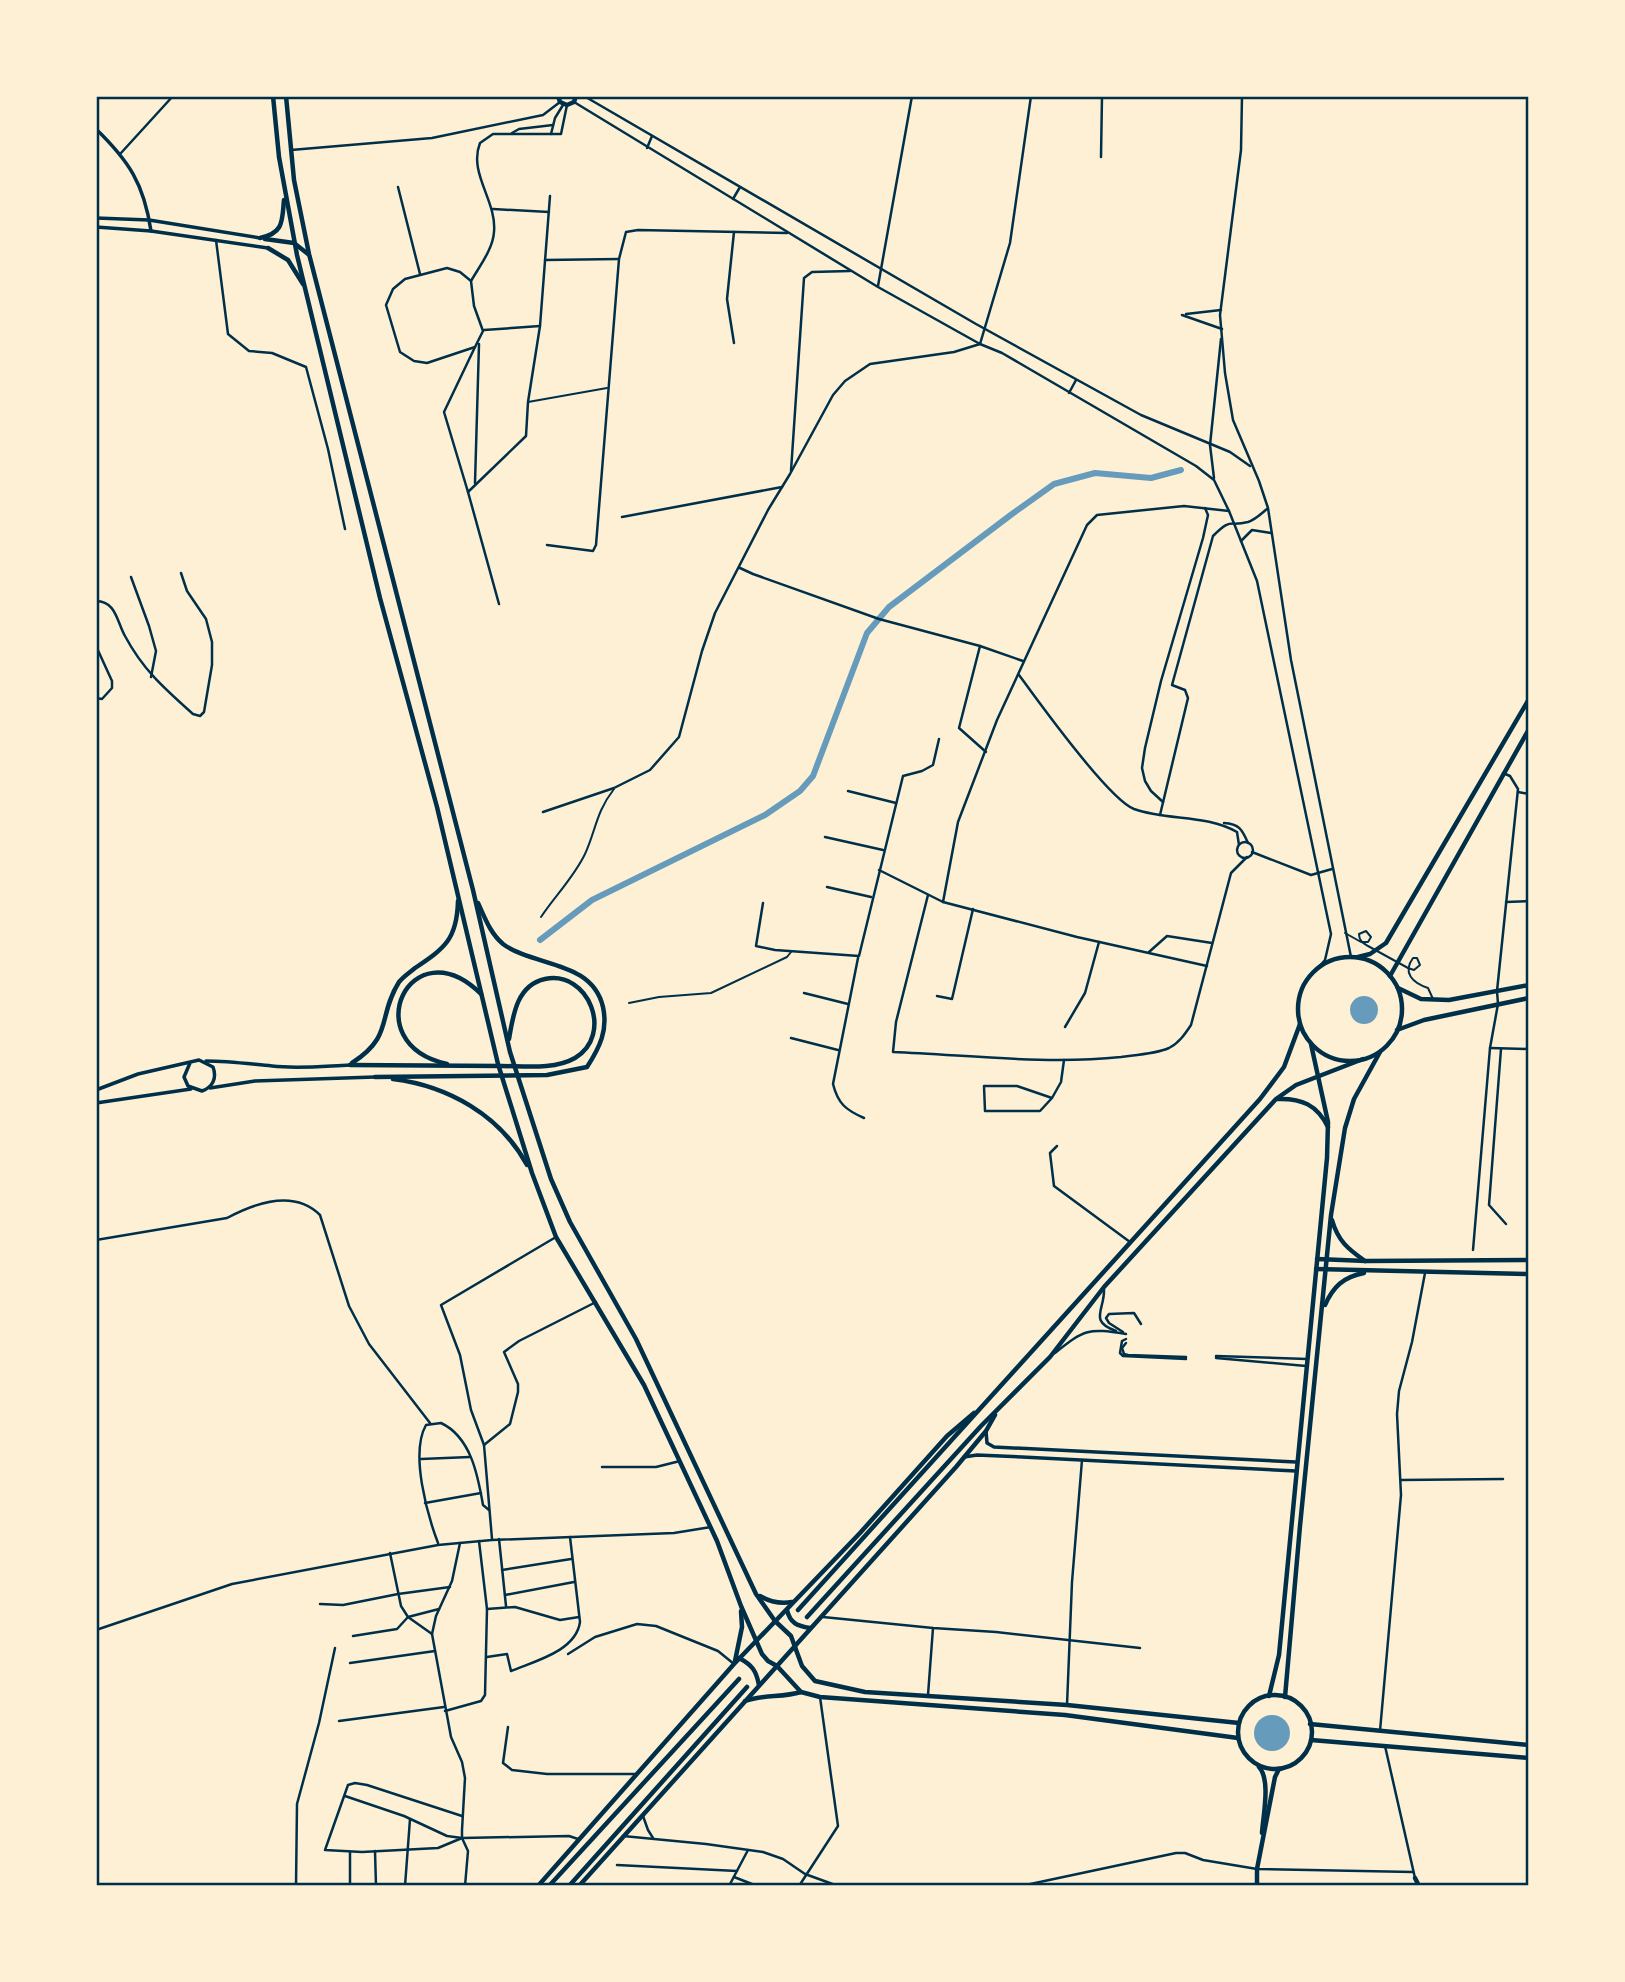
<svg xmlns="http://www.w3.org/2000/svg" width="1625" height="1982" font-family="'Exo 2',sans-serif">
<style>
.water{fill:#669bbc}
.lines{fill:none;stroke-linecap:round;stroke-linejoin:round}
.canal{stroke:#669bbc;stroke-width:6}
.pedestrian{stroke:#003049;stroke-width:2}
.minor{stroke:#003049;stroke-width:2.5}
.tertiary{stroke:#003049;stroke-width:3.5}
.secondary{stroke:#003049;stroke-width:4.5}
.primary{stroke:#003049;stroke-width:4.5}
.trunk{stroke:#003049;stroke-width:4.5}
.neatline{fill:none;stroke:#003049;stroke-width:2.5}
</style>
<rect width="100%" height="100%" fill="#fdf0d5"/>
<g class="water">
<circle cx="1364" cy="1010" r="14"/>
<circle cx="1272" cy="1733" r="18"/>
</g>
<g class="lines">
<path class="canal" d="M540,940L592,900L765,815L800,791L813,776L867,633L889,607L1012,514L1054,484L1095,473L1151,478L1181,470"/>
<g class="pedestrian">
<path d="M528,402L607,388"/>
<path d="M541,917C555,896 574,877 585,854C596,830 596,812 614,789"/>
<path d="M1345,933L1361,942H1368L1371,937L1366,931L1359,934C1359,941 1363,943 1368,946L1408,968L1414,970L1420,965L1417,958H1413C1402,973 1413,983 1428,988L1433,999"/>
<path d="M629,1003L659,997L711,993L787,957L791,952"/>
</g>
<g class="minor">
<path d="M584,96L976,324L1141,415L1230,452L1250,466"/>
<path d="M1242,96L1241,150L1220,315L1225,373L1233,420L1259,481L1268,508L1291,660L1351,957"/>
<path d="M574,102L878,287L980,344L1002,353L1196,466L1214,480L1229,511L1257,581L1266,624L1331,934L1325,960L1318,968"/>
<path d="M512,133L519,129L553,125"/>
<path d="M551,134L555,118L563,105"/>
<path d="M647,148L652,136"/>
<path d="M291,150L432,138L543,115L560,102"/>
<path d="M121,153L173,96"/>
<path d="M1101,157L1102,96"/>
<path d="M398,187L420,274"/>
<path d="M733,199L740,187"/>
<path d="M493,209L549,212"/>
<path d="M216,240L228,334L249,351L272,353L306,367L328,449L345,529"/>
<path d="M545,260L619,259"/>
<path d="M447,268L460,272L471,281L474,306L483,331L475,347L427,363L414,361L400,352L386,305L393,289L405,279Z"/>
<path d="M471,281C479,267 493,249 494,232C497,201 468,173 480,143L493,134H561L567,105"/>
<path d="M878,286L912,96"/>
<path d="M1186,314L1221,310"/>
<path d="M1182,315L1222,329"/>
<path d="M484,330L540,326"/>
<path d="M734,343L727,299L734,232"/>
<path d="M475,347L444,412L468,492L526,436L528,402L540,326L550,196"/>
<path d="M1069,393L1076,380"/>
<path d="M791,471L804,278L812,272L850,271"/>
<path d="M1214,478L1210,445L1221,339"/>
<path d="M475,483L479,344"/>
<path d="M468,492L499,604"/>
<path d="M622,517L782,487"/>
<path d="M1241,541L1252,530L1271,533"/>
<path d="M547,545L593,551L596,545L619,259L626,232L638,230L787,233"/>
<path d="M740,568L753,574L879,619L980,646L1023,661"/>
<path d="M131,577L149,626L156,651L151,677"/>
<path d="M96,601C116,601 117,622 125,636C143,670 165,689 193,714L200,716L204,712L212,665V642L206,619L187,591L181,573"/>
<path d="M96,646L112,681V688L102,699L96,698"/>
<path d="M980,646L959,728L986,752"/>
<path d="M1019,675C1038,701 1108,799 1134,809C1168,821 1206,814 1237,832L1239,845"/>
<path d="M848,791L896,803"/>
<path d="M1518,792L1529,794"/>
<path d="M1163,802L1151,791L1145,781L1142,768L1145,748L1161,681L1203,538L1208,515L1205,508"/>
<path d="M543,812L614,788L650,770L679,737L702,651L715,613L768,510L790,474L833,395L845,381L870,364L954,352L980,344L1010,243L1031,96"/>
<path d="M1160,815L1188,698L1185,690L1172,685L1213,536C1232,517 1228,527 1248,522C1255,520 1262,513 1267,509"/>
<path d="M1224,823C1239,824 1242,829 1248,843"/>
<path d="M825,837L883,850"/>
<circle cx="1245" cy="850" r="8"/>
<path d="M1252,852L1311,875L1332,869"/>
<path d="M879,870L943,902L1077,937L1207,966"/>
<path d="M827,887L871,897"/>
<path d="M928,895L896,1022L893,1052C969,1055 1045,1065 1121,1057C1136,1055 1155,1054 1169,1048C1179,1043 1185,1034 1191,1025L1231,873L1247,857"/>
<path d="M943,902L958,822L997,720L1087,525L1097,515L1145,510L1184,506L1229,511"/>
<path d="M1506,902L1529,901"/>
<path d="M763,903L756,946L775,950L859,956L903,776L922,771L933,765L939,739"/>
<path d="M1149,952L1167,936L1212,943"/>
<path d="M858,958L833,1084C838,1104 846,1110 864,1118"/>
<path d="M804,993L848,1004"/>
<path d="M937,996L952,999L973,909"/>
<path d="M1065,1027L1085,993L1099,942"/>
<path d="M791,1038L838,1050"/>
<path d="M1490,1048L1529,1049"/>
<path d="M1501,1049L1489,1205L1506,1224"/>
<path d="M1052,1098L1040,1111H985L984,1086H1017L1052,1098L1061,1082L1064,1060"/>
<path d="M1057,1146L1050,1153L1054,1186L1130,1242"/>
<path d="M96,1240L227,1218C255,1203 294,1189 320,1215L349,1306L369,1344L430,1423"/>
<path d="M1473,1250L1490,1048L1498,1004L1497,991L1518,789L1510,776L1503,773"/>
<path d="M1104,1289C1105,1310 1088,1321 1116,1331"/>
<path d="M1123,1332L1109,1323L1106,1318L1109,1314L1134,1313L1141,1324"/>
<path d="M1126,1339L1122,1341L1120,1353L1123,1356L1186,1359"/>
<path d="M1126,1343L1122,1348L1124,1354L1128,1355L1186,1357"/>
<path d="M1055,1353C1085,1329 1088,1328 1126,1334"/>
<path d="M1216,1356L1307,1359"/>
<path d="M1216,1358L1306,1366"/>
<path d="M484,1445L471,1410L460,1355L441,1305L556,1237"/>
<path d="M421,1459L470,1457"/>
<path d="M602,1467H656L680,1461"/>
<path d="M1401,1480L1503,1479"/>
<path d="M425,1503L481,1493"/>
<path d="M492,1539L484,1445L510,1424L518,1392V1384L504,1352L519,1341L596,1302"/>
<path d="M499,1539L506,1606"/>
<path d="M438,1543C427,1514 410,1453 426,1425L441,1423C471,1437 478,1476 483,1505L489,1510"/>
<path d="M460,1543L452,1581L436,1616L432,1634L451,1737L462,1762L465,1778L462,1830V1838L468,1851L465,1886"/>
<path d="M390,1553L401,1606L408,1617L432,1634"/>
<path d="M502,1570L571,1559"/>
<path d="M505,1595L574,1582"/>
<path d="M320,1604L343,1605L398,1594L450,1587"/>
<path d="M487,1609L515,1607L560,1620L579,1617"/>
<path d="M823,1617L933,1628L996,1632L1140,1648"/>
<path d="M96,1630L232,1584L438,1545L492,1540L674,1533L711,1527"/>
<path d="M353,1636L397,1629L408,1617L439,1609"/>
<path d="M568,1654L595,1637L637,1624L656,1626L718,1651L734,1664"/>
<path d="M487,1657L507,1654L511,1671C535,1661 576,1651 580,1622L570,1537"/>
<path d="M350,1663L435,1651"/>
<path d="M928,1695L933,1628"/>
<path d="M1067,1705L1072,1582L1082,1460"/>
<path d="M445,1711L481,1701L485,1695L487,1609L479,1541"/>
<path d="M339,1721L444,1707"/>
<path d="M508,1727L503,1763L512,1770L547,1774H635"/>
<path d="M1380,1731L1401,1495L1397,1414L1399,1391L1412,1342L1425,1273"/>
<path d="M1385,1746L1415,1878"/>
<path d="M345,1796L404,1816L447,1836L462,1838L569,1836L578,1839"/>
<path d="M643,1816L648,1830L653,1838"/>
<path d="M623,1836L706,1844L763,1852L783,1859L805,1874L838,1886"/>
<path d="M462,1838L438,1848L362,1852L325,1850L348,1785L355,1783L367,1785L462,1816"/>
<path d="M375,1851L376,1886"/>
<path d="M350,1852V1886"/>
<path d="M617,1865L737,1871"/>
<path d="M734,1877L757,1886"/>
<path d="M296,1886L297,1804L319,1723L335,1648"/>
<path d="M405,1886L410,1819"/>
<path d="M729,1886L748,1850"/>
<path d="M799,1886L838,1826L820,1697"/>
<path d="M1021,1886L1176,1853H1185L1203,1860L1257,1869L1413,1872"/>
</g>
<g class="tertiary">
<path d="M96,129C129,161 144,184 151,231"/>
<path d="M96,218L149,220L260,238"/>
<path d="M96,227L151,231L268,248"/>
<path d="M206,1061C229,1061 250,1064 272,1066C298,1069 325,1066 350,1065"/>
<path d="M210,1088L255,1081L375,1077"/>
<path d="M96,1090L138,1074L199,1060L213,1067C217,1078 213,1087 202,1091L188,1086L184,1077L190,1063"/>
<path d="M96,1103L191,1089"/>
<path d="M986,1431L987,1443L994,1447L1296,1462"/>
<path d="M964,1457L977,1455L1022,1457L1296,1471"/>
</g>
<g class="secondary">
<path d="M558,96L560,102L567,105L574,102L576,96"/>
<path d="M1332,1220C1338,1241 1348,1249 1365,1261"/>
<path d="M1317,1259L1366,1261L1529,1260"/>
<path d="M1316,1269L1529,1274"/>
<path d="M1325,1305C1333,1287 1343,1277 1364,1273"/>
<path d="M795,1647L802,1666L815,1681L865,1692L1067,1705L1239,1723"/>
<path d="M777,1666L801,1692L820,1697L1065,1715L1238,1738"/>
<circle cx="1275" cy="1732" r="37"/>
<path d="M1269,1696L1279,1655L1327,1158L1328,1122L1311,1044"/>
<path d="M1285,1697L1300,1526L1331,1215L1345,1128L1354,1099L1380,1052"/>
<path d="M1310,1724L1529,1745"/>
<path d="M1311,1740L1529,1758"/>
<path d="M1259,1767C1271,1780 1263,1816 1262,1833"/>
<path d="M1415,1878L1419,1886"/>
<path d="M1257,1886V1869L1275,1777L1279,1769"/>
</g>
<g class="primary">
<path d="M1398,988L1421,999L1449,1000L1529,985"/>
<path d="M1397,1030L1424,1020L1529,998"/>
</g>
<g class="trunk">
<path d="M273,96L279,157L297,255L380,598L437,807L498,1064L532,1173L556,1237L644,1385L717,1541L741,1606L762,1654L768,1661L777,1666"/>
<path d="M286,96L294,180L309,254L473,890L510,1052L551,1179L570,1222L636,1339L756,1594L775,1621L791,1636L795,1647"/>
<path d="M260,238C284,233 282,221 284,200"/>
<path d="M265,239L294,243L308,254"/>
<path d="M268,248L288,260L303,284"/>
<path d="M1358,957L1370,954L1386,943L1529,699"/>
<circle cx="1350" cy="1009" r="52"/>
<path d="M1390,976L1529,729"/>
<path d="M352,1063C394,1036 377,1017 399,982C404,976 409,973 415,968C445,948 457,939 458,901"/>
<path d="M447,1064C354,1043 411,925 481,994"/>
<path d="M350,1065C400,1065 451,1066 501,1066C524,1066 554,1070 575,1058C614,1035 589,970 545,979C517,985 513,1015 509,1039"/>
<path d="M375,1077L547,1075L587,1067C600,1047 608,1030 603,1007C592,960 534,967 503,944C490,933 485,918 478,903"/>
<path d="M393,1079C448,1086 500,1115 527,1165"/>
<path d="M1277,1099C1302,1098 1317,1105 1328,1127"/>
<path d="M760,1596C770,1602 780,1604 792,1602"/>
<path d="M787,1610C790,1623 797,1626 810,1628"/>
<path d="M798,1610L1260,1099L1284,1067L1300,1024"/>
<path d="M807,1617L981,1426L1050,1357L1104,1287L1276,1099L1296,1085L1363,1059"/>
<path d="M739,1658C752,1665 756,1670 759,1685"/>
<path d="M735,1661L742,1627L741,1611"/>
<path d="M745,1701C764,1694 782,1698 801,1692"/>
<path d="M538,1886L734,1664L860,1533L947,1436L974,1413"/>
<path d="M549,1886L739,1679"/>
<path d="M569,1886L747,1687"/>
<path d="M579,1886L956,1467L986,1431L995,1415"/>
</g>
</g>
<rect width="1625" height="1982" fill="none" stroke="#fdf0d5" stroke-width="196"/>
<rect x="98" y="98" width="1429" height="1786" class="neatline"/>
</svg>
